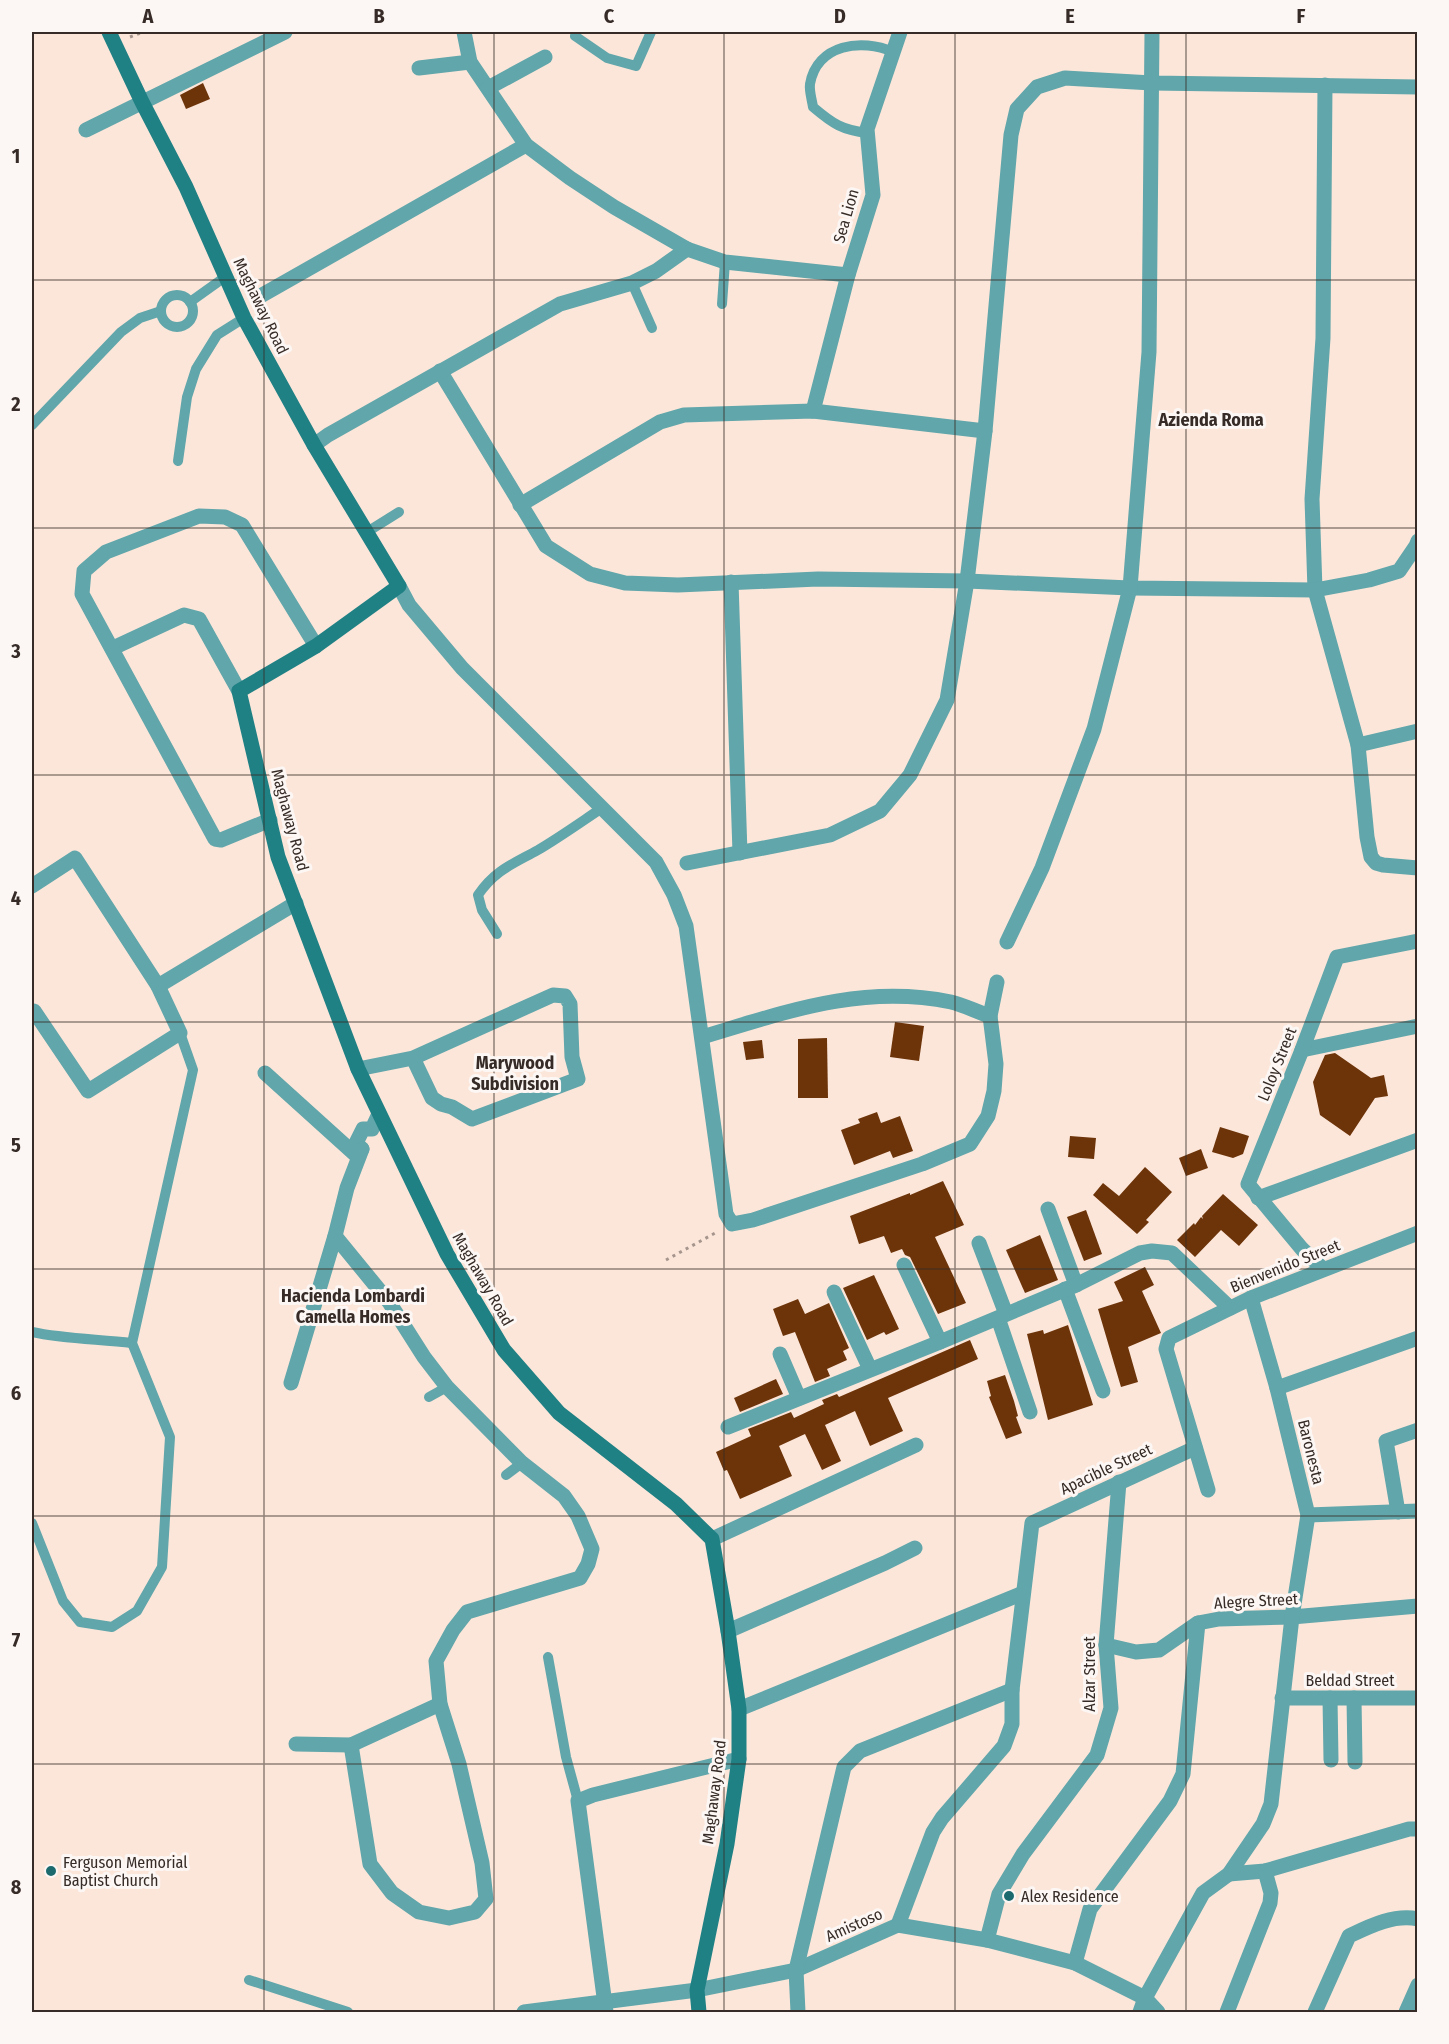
<svg xmlns="http://www.w3.org/2000/svg" width="1449" height="2044" font-family="'Fira Sans Condensed',sans-serif">
<style>
.building{fill:#6d3409}
.lines{fill:none;stroke-linecap:round;stroke-linejoin:round}
.path{stroke:#a6958c;stroke-width:3;stroke-dasharray:3 4.5;stroke-linecap:butt}
.lane{stroke:#61a6aa;stroke-width:10}
.street{stroke:#61a6aa;stroke-width:15}
.secondary{stroke:#208185;stroke-width:15}
.grid{fill:none;stroke:#362b26;stroke-width:1.5;stroke-opacity:0.55}
.poi-dot{fill:#1d6a6e;stroke:#fcf7f4;stroke-width:2}
.labels{text-anchor:middle;dominant-baseline:central;stroke-width:6;stroke-linejoin:round;paint-order:stroke}
.street-label{font-size:16px;fill:#362b26;stroke:#fcf7f4}
.poi-label{font-size:16px;fill:#362b26;stroke:#fcf7f4;text-anchor:start}
.neighbourhood-label{font-size:18px;font-weight:bold;fill:#362b26;stroke:#fcf7f4}
.neatline{fill:none;stroke:#362b26;stroke-width:2}
.grid-label{font-size:20px;text-anchor:middle;font-weight:bold;fill:#362b26}
</style>
<rect width="100%" height="100%" fill="#fce6da"/>
<g class="building">
<path d="M203,83L210,99L186,109L180,95Z"/>
<path d="M895,1022L924,1026L919,1061L890,1057Z"/>
<path d="M827,1038L828,1098H798V1039Z"/>
<path d="M762,1040L764,1058L746,1060L743,1042Z"/>
<path d="M1335,1053L1371,1078L1384,1075L1388,1096L1375,1098L1350,1136L1320,1115L1313,1082L1325,1055Z"/>
<path d="M877,1112L881,1123L900,1116L913,1151L893,1158L890,1151L854,1165L841,1130L860,1123L858,1119Z"/>
<path d="M1220,1127L1249,1136L1243,1154L1233,1158L1212,1152Z"/>
<path d="M1070,1136L1096,1138L1094,1159L1068,1157Z"/>
<path d="M1201,1149L1208,1168L1186,1176L1179,1158Z"/>
<path d="M1145,1167L1172,1192L1146,1220L1149,1222L1137,1234L1093,1195L1103,1183L1119,1196Z"/>
<path d="M943,1181L964,1225L935,1237L966,1303L938,1314L910,1257L905,1255L902,1249L891,1253L884,1236L859,1244L850,1216L910,1193V1195Z"/>
<path d="M1223,1194L1258,1225L1239,1246L1221,1230L1195,1257L1177,1240L1194,1223L1195,1225L1201,1217L1203,1219L1202,1216Z"/>
<path d="M1086,1210L1102,1254L1084,1261L1067,1217Z"/>
<path d="M1040,1235L1058,1280L1025,1293L1006,1250Z"/>
<path d="M1145,1267L1154,1285L1142,1291L1161,1333L1128,1347L1138,1382L1121,1387L1098,1309L1123,1301L1114,1282Z"/>
<path d="M874,1275L899,1329L886,1335L884,1332L867,1340L843,1288Z"/>
<path d="M798,1299L805,1314L829,1303L849,1348L843,1351L847,1360L827,1369L830,1376L815,1382L795,1332L783,1336L773,1309Z"/>
<path d="M1068,1325L1093,1405L1048,1420L1027,1334L1043,1330L1044,1334Z"/>
<path d="M970,1340L978,1359L888,1398L903,1431L870,1446L855,1411L825,1425L841,1461L822,1470L805,1434L779,1446L792,1476L740,1499L727,1470L724,1471L716,1452L751,1436L748,1429L791,1412L794,1418L824,1404L822,1400L837,1394L839,1397Z"/>
<path d="M1005,1375L1014,1401L1018,1416L1016,1417L1022,1433L1006,1439L989,1397L991,1396L987,1381Z"/>
<path d="M776,1379L783,1394L740,1412L734,1398Z"/>
</g>
<g class="lines">
<g class="path">
<path d="M130,37L143,32"/>
<path d="M666,1260L717,1232"/>
</g>
<g class="lane">
<path d="M576,32L575,36L607,58L636,66L651,32"/>
<path d="M868,133C842,130 833,124 813,107C812,100 809,91 810,84C817,44 862,38 893,52"/>
<path d="M632,283L652,328"/>
<circle cx="177" cy="311" r="16"/>
<path d="M190,302L225,277"/>
<path d="M722,304L725,262"/>
<path d="M32,425L121,332L140,318L161,311"/>
<path d="M178,461L187,397L196,369L217,335L244,318"/>
<path d="M367,532L399,512"/>
<path d="M497,934L482,910L478,895C495,870 513,864 538,850C560,837 581,822 602,808"/>
<path d="M32,1332C64,1339 98,1339 132,1343"/>
<path d="M429,1397L447,1387"/>
<path d="M506,1475L522,1463"/>
<path d="M32,1523L63,1601L80,1622L112,1627L137,1611L162,1567L170,1437L132,1343L193,1070L180,1033"/>
<path d="M548,1657L566,1757L578,1801"/>
<path d="M249,1980L348,2012"/>
</g>
<g class="street">
<path d="M464,32L470,62L526,145L570,178L614,207L687,249L725,262L848,275"/>
<path d="M419,68L470,62"/>
<path d="M1325,85L1323,338L1312,499L1315,590L1358,745L1367,837L1371,857L1376,863L1383,865L1418,868"/>
<path d="M488,88L545,57"/>
<path d="M86,130L285,32"/>
<path d="M257,298L526,145"/>
<path d="M440,371L546,546L590,574L625,583L678,585L818,579L967,581L1130,588L1315,590L1369,580L1399,571L1416,546L1418,541"/>
<path d="M813,411L848,275L873,195L867,129L900,32"/>
<path d="M314,445L328,435L560,304L632,283L656,271L687,249"/>
<path d="M520,505L660,422L684,415L813,411L985,431"/>
<path d="M731,582L740,853"/>
<path d="M399,586L409,605L462,668L656,862L674,895L686,926L726,1214L732,1224L753,1220L922,1164L970,1144L988,1116L994,1091L996,1064L990,1016L997,982"/>
<path d="M113,648L184,615L199,619L239,691"/>
<path d="M1358,745L1418,731"/>
<path d="M270,820L221,840L215,839L82,594L84,571L106,552L199,516L225,517L242,525L316,646"/>
<path d="M687,863L830,835L880,811L910,775L947,700L967,581L985,431L1011,135L1017,109L1037,87L1065,78L1152,83L1418,87"/>
<path d="M32,886L75,858L158,986L180,1033L88,1091L34,1011"/>
<path d="M1007,942L1042,868L1094,729L1130,588L1149,352L1152,32"/>
<path d="M158,986L296,903"/>
<path d="M702,1037C786,1012 861,984 951,1002C964,1005 977,1012 990,1016"/>
<path d="M1302,1050L1418,1026"/>
<path d="M358,1069L413,1058L553,995L565,996L570,1004L572,1057L578,1079L472,1119L452,1107L441,1104L432,1098L413,1058"/>
<path d="M265,1073L358,1157"/>
<path d="M362,1149L356,1143L363,1129H372L379,1114"/>
<path d="M1258,1198L1418,1140"/>
<path d="M1048,1209L1076,1285"/>
<path d="M335,1236L389,1302L424,1357L447,1387L522,1463L564,1496L578,1516L592,1549L588,1564L580,1578L467,1612L453,1630L436,1661L440,1704L459,1764L482,1863L486,1899L475,1912L449,1918L419,1912L392,1893L370,1864L351,1745"/>
<path d="M979,1243L1006,1314"/>
<path d="M904,1265L940,1342"/>
<path d="M1323,1269L1302,1249L1248,1184L1302,1050L1337,957L1418,941"/>
<path d="M1065,1289L1103,1391"/>
<path d="M834,1292L870,1369"/>
<path d="M998,1318L1030,1412"/>
<path d="M780,1354L799,1398"/>
<path d="M291,1383L335,1236L347,1188L362,1149"/>
<path d="M1277,1388L1418,1338"/>
<path d="M728,1427L940,1342L1076,1285L1140,1253L1152,1251L1172,1253L1230,1308"/>
<path d="M1208,1490L1166,1349L1169,1338L1251,1298L1418,1233"/>
<path d="M1398,1512L1386,1441L1418,1430"/>
<path d="M1308,1515L1418,1511"/>
<path d="M712,1539L916,1445"/>
<path d="M728,1631L885,1563L915,1548"/>
<path d="M1106,1645L1136,1652L1159,1650L1198,1623L1219,1619L1292,1617L1418,1606"/>
<path d="M1282,1698H1418"/>
<path d="M1330,1698L1331,1760"/>
<path d="M1354,1698L1355,1762"/>
<path d="M739,1709L1023,1593"/>
<path d="M296,1744L351,1745L440,1704"/>
<path d="M1229,1874L1265,1871L1409,1829H1418"/>
<path d="M898,1925L933,1832L942,1818L1004,1746L1012,1724V1690L1032,1523L1195,1448"/>
<path d="M987,1940L999,1894L1023,1854L1097,1755L1111,1708L1106,1645L1119,1482"/>
<path d="M1075,1963L1090,1909L1170,1801L1183,1774L1198,1623"/>
<path d="M524,2012L697,1990L796,1970L898,1925L987,1940L1075,1963L1145,1998L1158,2012"/>
<path d="M606,2012L578,1801L593,1795L739,1759"/>
<path d="M798,2012L796,1970L844,1767L860,1751L1012,1690"/>
<path d="M1140,2012L1145,1998L1203,1893L1229,1874L1263,1824L1271,1804L1292,1617L1308,1515L1277,1388L1251,1298"/>
<path d="M1227,2012L1270,1903L1271,1893L1265,1871"/>
<path d="M1315,2012L1349,1936C1370,1926 1394,1914 1418,1919"/>
<path d="M1406,2012L1418,1985"/>
</g>
<path class="secondary" d="M109,32L142,102L186,187L244,318L314,445L399,586L316,646L239,691L278,857L358,1069L447,1254L504,1350L559,1413L676,1504L712,1539L728,1631L739,1709V1759L727,1844L697,1990L699,2012"/>
</g>
<path class="grid" d="M264,32V2012M494,32V2012M724,32V2012M955,32V2012M1186,32V2012M32,280H1418M32,528H1418M32,775H1418M32,1022H1418M32,1269H1418M32,1516H1418M32,1764H1418"/>
<g class="poi-dot">
<circle cx="51" cy="1871" r="6"/>
<circle cx="1009" cy="1896" r="6"/>
</g>
<g class="labels">
<g class="street-label">
<text transform="translate(846 216) rotate(-74)">Sea Lion</text>
<text transform="translate(261 306) rotate(64)">Maghaway Road</text>
<text transform="translate(290 820) rotate(75)">Maghaway Road</text>
<text transform="translate(1277 1064) rotate(-68)">Loloy Street</text>
<text transform="translate(1285 1266) rotate(-22)">Bienvenido Street</text>
<text transform="translate(483 1279) rotate(60)">Maghaway Road</text>
<text transform="translate(1311 1452) rotate(76)">Baronesta</text>
<text transform="translate(1106 1469) rotate(-25)">Apacible Street</text>
<text transform="translate(1256 1601) rotate(-3)">Alegre Street</text>
<text transform="translate(1089 1674) rotate(-90)">Alzar Street</text>
<text x="1350" y="1680">Beldad Street</text>
<text transform="translate(714 1792) rotate(-83)">Maghaway Road</text>
<text transform="translate(854 1925) rotate(-24)">Amistoso</text>
</g>
<g class="poi-label">
<text x="63" y="1862">Ferguson Memorial<tspan x="63" dy="18">Baptist Church</tspan></text>
<text x="1021" y="1896">Alex Residence</text>
</g>
<g class="neighbourhood-label">
<text x="1211" y="420">Azienda Roma</text>
<text x="515" y="1063">Marywood<tspan x="515" dy="21">Subdivision</tspan></text>
<text x="353" y="1296">Hacienda Lombardi<tspan x="353" dy="21">Camella Homes</tspan></text>
</g>
</g>
<rect width="1449" height="2044" fill="none" stroke="#fcf7f4" stroke-width="66"/>
<rect x="33" y="33" width="1383" height="1978" class="neatline"/>
<g class="grid-label">
<text x="148" y="23">A</text>
<text x="379" y="23">B</text>
<text x="609" y="23">C</text>
<text x="840" y="23">D</text>
<text x="1070" y="23">E</text>
<text x="1301" y="23">F</text>
<text x="16" y="163">1</text>
<text x="16" y="411">2</text>
<text x="16" y="658">3</text>
<text x="16" y="905">4</text>
<text x="16" y="1152">5</text>
<text x="16" y="1400">6</text>
<text x="16" y="1647">7</text>
<text x="16" y="1894">8</text>
</g>
</svg>
